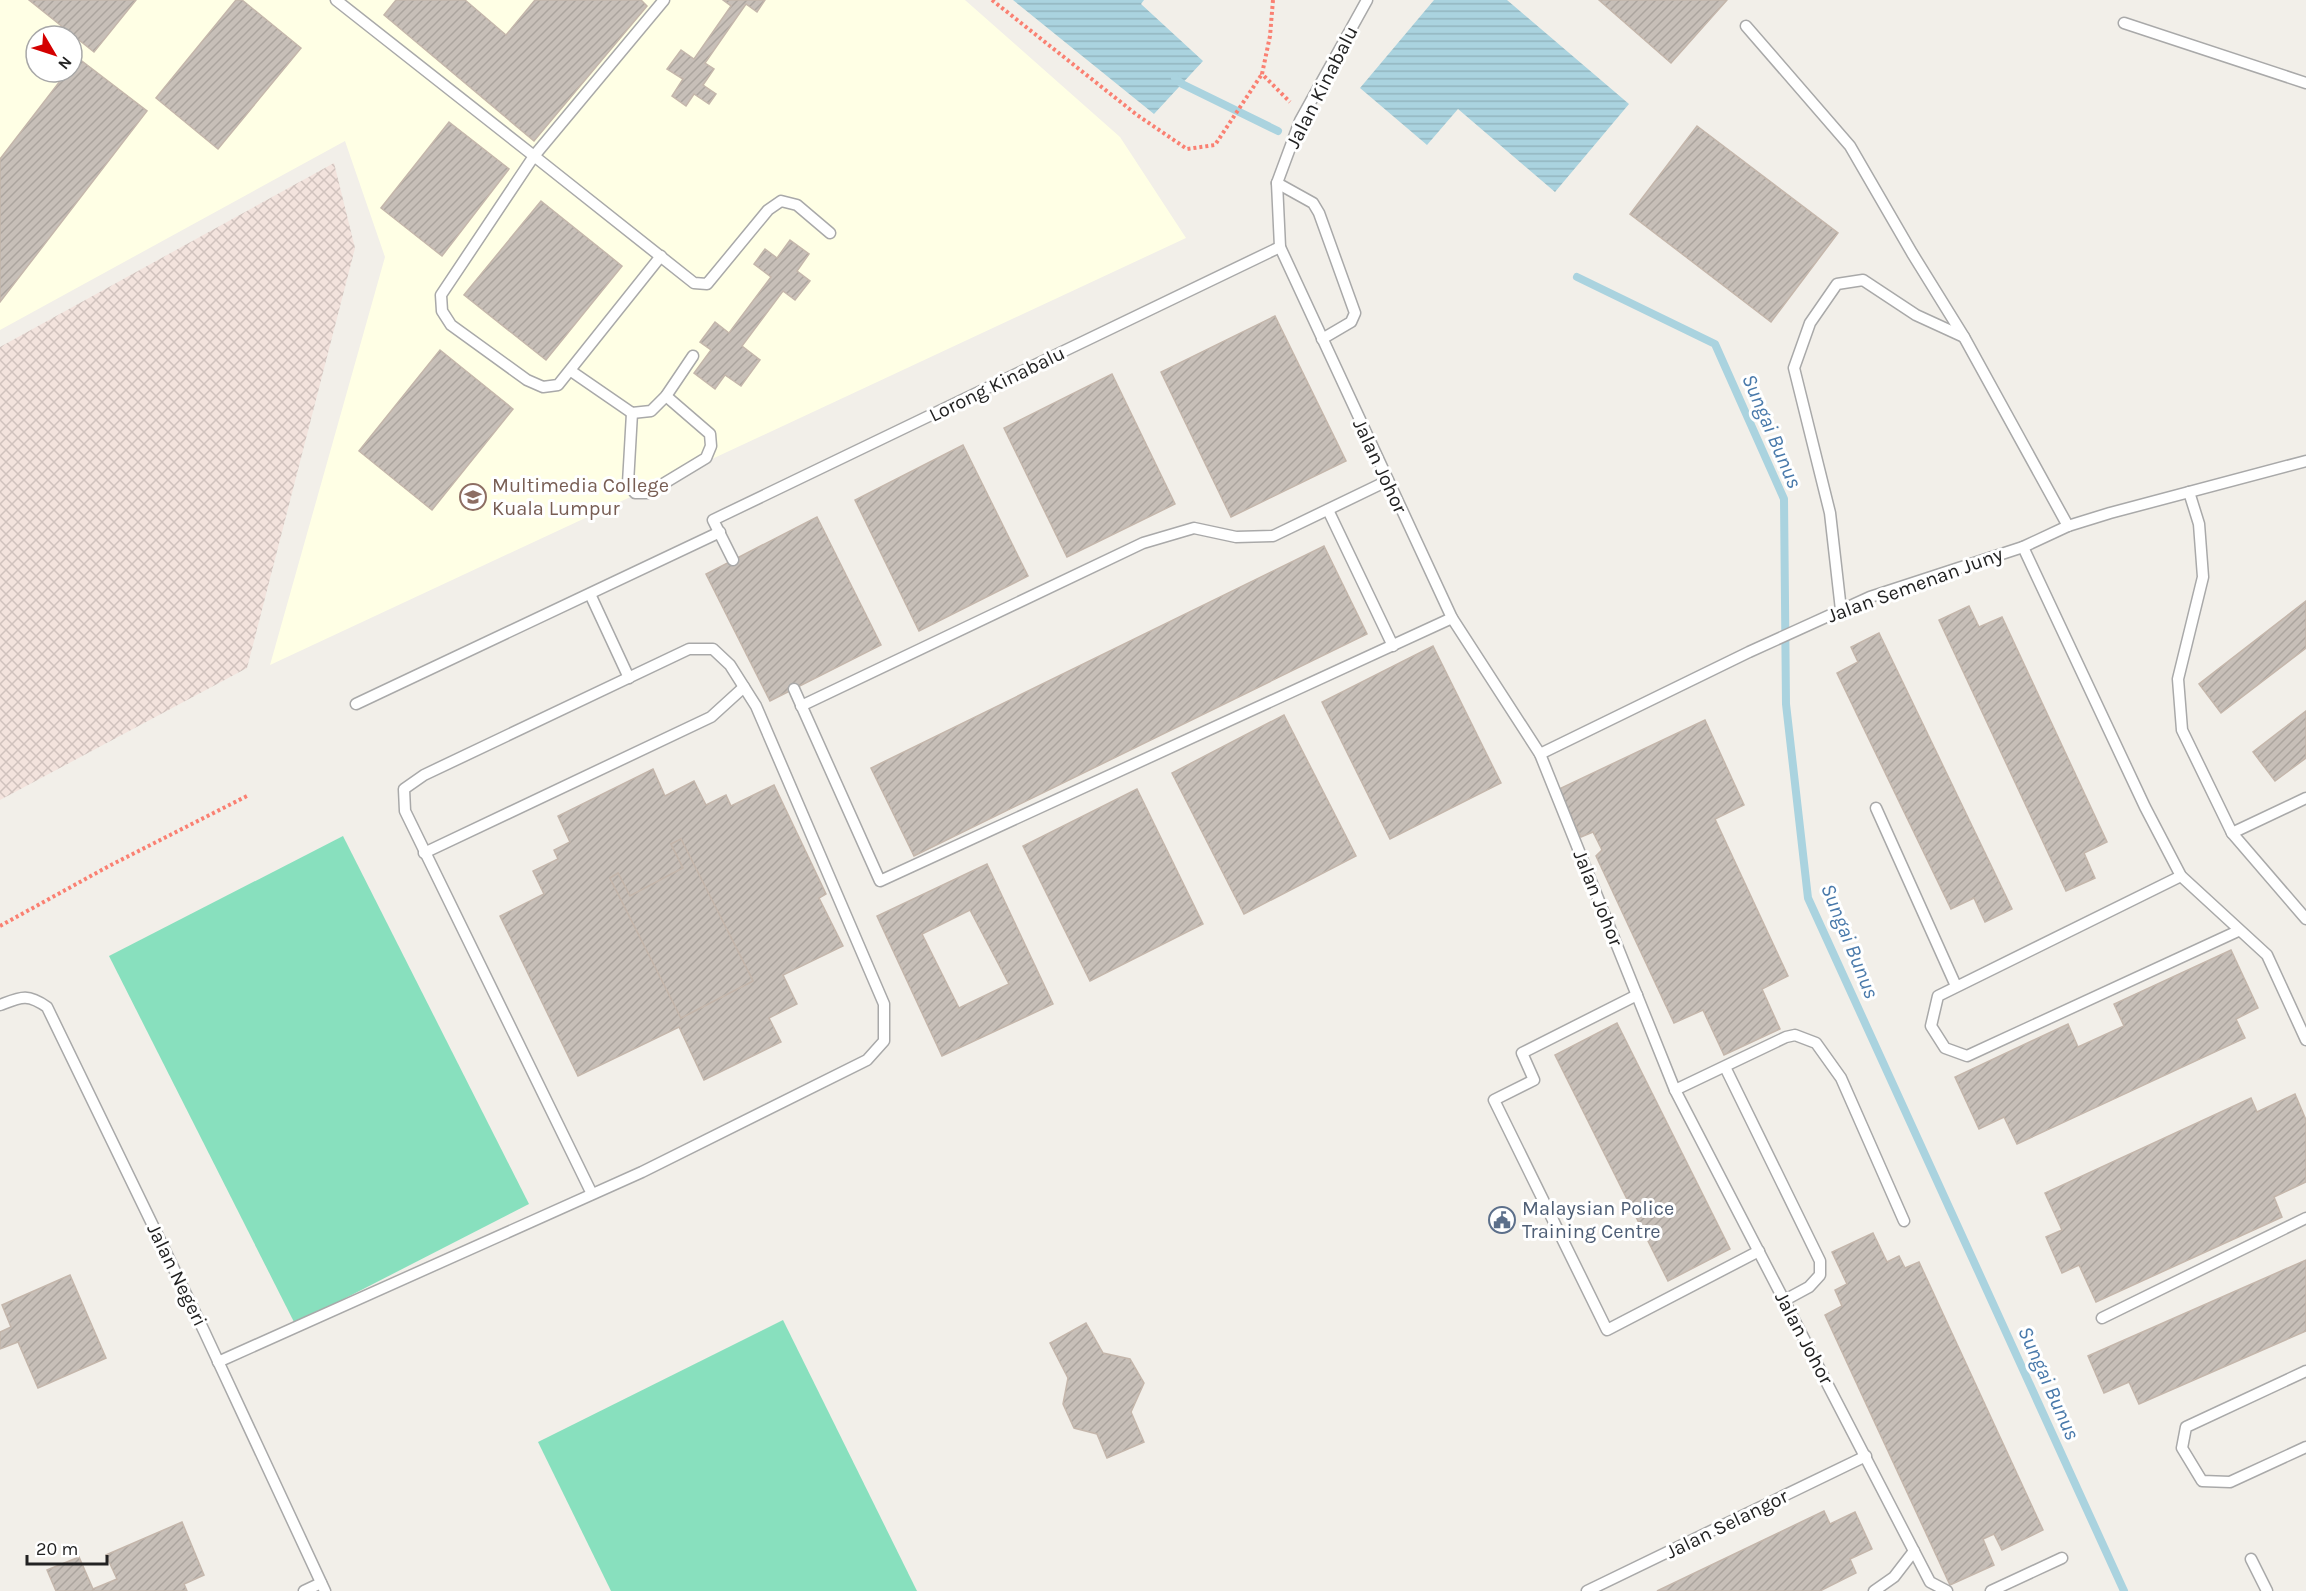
<svg xmlns="http://www.w3.org/2000/svg" width="2306" height="1591" font-family="Karla,sans-serif">
<style>
.education{fill:#ffffe5;fill-rule:evenodd}
.military{fill:url(#military-cross-hatch)}
.pitch{fill:#88e0be}
.water{fill:url(#water-rules)}
.lines{fill:none;stroke-linecap:round;stroke-linejoin:round}
.stream{stroke:#aad3df;stroke-width:8}
.building{fill:url(#building-hatch);stroke:#c4b6ab;stroke-width:1.5;fill-rule:evenodd}
.service-casing{stroke:#a9a9a9;stroke-width:13}
.path{stroke:#fa8072;stroke-width:4;stroke-dasharray:3 3;stroke-linecap:butt}
.service{stroke:#fff;stroke-width:10}
.labels{text-anchor:middle;dominant-baseline:central;stroke-width:6;stroke-linejoin:round;paint-order:stroke}
.street-label{font-size:20px;fill:#222;stroke:#fff}
.education-label{font-size:20px;fill:#785e54;stroke:#fff;text-anchor:start}
.service-label{font-size:20px;fill:#4e5e75;stroke:#fff;text-anchor:start}
.water-label{font-size:21px;font-style:italic;fill:#4a7aab;stroke:#fff}
</style>
<defs>
<pattern id="military-cross-hatch" width="8" height="8" patternUnits="userSpaceOnUse" patternTransform="scale(1.5)"><rect width="8" height="8" fill="#f3e3dd"/><path d="M0 0l8 8M0 8l8-8" fill="none" stroke="#d0c2bd"/></pattern>
<pattern id="water-rules" width="6" height="5" patternUnits="userSpaceOnUse" patternTransform="scale(1.5)"><rect width="6" height="5" fill="#aad3df"/><path d="M0 2.5h6" fill="none" stroke="#92b5bf"/></pattern>
<pattern id="building-hatch" width="6" height="6" patternUnits="userSpaceOnUse" patternTransform="scale(1.5)"><rect width="6" height="6" fill="#c7bfb8"/><path d="M-1 1l2-2M0 6l6-6M5 7l2-2" fill="none" stroke="#aba49e"/></pattern>
</defs>
<rect width="100%" height="100%" fill="#f2efe9"/>
<path class="education" d="M0,0H965L1120,137L1186,238L270,665L385,257L345,141L0,330ZM36,36H72V72H36Z"/>
<path class="military" d="M334,163L355,248L247,668L0,800V347Z"/>
<g class="pitch">
<path d="M343,836L529,1204L295,1324L109,956Z"/>
<path d="M783,1320L917,1591H611L538,1442Z"/>
</g>
<g class="water">
<path d="M1013,0H1144L1141,4L1203,61L1154,114Z"/>
<path d="M1434,0H1507L1629,104L1555,192L1458,109L1427,145L1360,88Z"/>
</g>
<g class="lines">
<g class="stream">
<path d="M1175,78L1182,84L1278,131"/>
<path d="M1577,277L1715,344L1784,499L1786,704L1808,898L2124,1591"/>
</g>
</g>
<g class="building">
<path d="M29,0H136L94,52Z"/>
<path d="M236,0H242L301,48L218,149L156,98Z"/>
<path d="M396,0H465L506,35L535,0H641L647,6L534,141L384,15Z"/>
<path d="M723,0H765L757,12L746,4L705,63L714,69L703,85L716,94L709,104L694,94L686,106L672,96L683,79L667,69L681,50L694,59L731,6Z"/>
<path d="M1599,0H1727L1671,63Z"/>
<path d="M78,58L147,111L0,302V159L67,72H72V65Z"/>
<path d="M449,122L509,169L442,256L381,208Z"/>
<path d="M1697,126L1838,233L1771,322L1630,214Z"/>
<path d="M541,201L622,266L546,360L464,295Z"/>
<path d="M790,240L809,254L797,271L810,281L795,300L783,291L742,346L760,360L741,386L725,375L715,389L694,373L711,350L700,342L715,322L729,333L771,277L754,264L765,249L777,258Z"/>
<path d="M1275,316L1346,461L1231,517L1161,372Z"/>
<path d="M440,350L513,409L432,510L359,451Z"/>
<path d="M1112,374L1175,504L1067,557L1004,428Z"/>
<path d="M963,445L1028,576L919,631L855,500Z"/>
<path d="M817,517L881,645L770,701L706,574Z"/>
<path d="M1324,546L1367,634L914,856L871,768Z"/>
<path d="M2306,601V648L2221,713L2199,684Z"/>
<path d="M1969,606L1979,627L2002,617L2107,842L2084,853L2095,878L2066,891L1939,620Z"/>
<path d="M1879,633L2012,909L1985,922L1974,898L1951,909L1837,673L1858,662L1851,647Z"/>
<path d="M1433,646L1501,783L1390,839L1322,702Z"/>
<path d="M2306,711V758L2275,781L2253,752Z"/>
<path d="M1284,715L1356,856L1244,914L1172,773Z"/>
<path d="M1705,720L1744,805L1715,819L1788,976L1762,989L1780,1029L1724,1055L1703,1010L1674,1023L1596,856L1602,850L1593,832L1581,837L1559,789Z"/>
<path d="M653,769L665,796L694,781L706,805L726,795L731,806L774,785L826,894L819,898L843,946L783,975L797,1004L769,1018L781,1042L704,1080L679,1027L578,1076L500,916L544,894L533,871L558,859L554,850L570,842L558,816ZM681,839L753,981L681,1018L610,878L618,873L630,896L683,868L671,844Z"/>
<path d="M1137,789L1203,924L1090,981L1023,846Z"/>
<path d="M681,839L753,981L681,1018L610,878L618,873L630,896L683,868L671,844Z"/>
<path d="M987,864L1053,1004L942,1056L877,916ZM970,910L1009,984L959,1008L922,934Z"/>
<path d="M2231,950L2258,1008L2236,1019L2245,1038L2017,1144L2004,1117L1979,1129L1955,1077L2068,1024L2078,1047L2124,1026L2114,1004Z"/>
<path d="M1617,1023L1730,1249L1668,1281L1555,1055Z"/>
<path d="M2295,1094L2306,1120V1182L2274,1197L2282,1217L2096,1302L2079,1265L2062,1273L2046,1237L2062,1230L2045,1193L2251,1098L2257,1112Z"/>
<path d="M1873,1233L1887,1262L1899,1256L1905,1268L1919,1262L2043,1530L2002,1550L1994,1534L1983,1539L1994,1565L1950,1585L1825,1315L1842,1306L1835,1290L1847,1284L1832,1252Z"/>
<path d="M2306,1260V1331L2139,1404L2129,1382L2104,1393L2088,1356Z"/>
<path d="M70,1275L106,1358L38,1388L18,1342L0,1349V1332L11,1327L2,1305Z"/>
<path d="M1086,1323L1103,1353L1130,1359L1144,1383L1131,1412L1144,1442L1107,1458L1097,1434L1074,1428L1063,1404L1068,1378L1050,1343Z"/>
<path d="M1824,1511L1830,1524L1855,1512L1872,1549L1850,1559L1856,1573L1820,1591H1657Z"/>
<path d="M182,1522L204,1575L184,1584L187,1591H56L47,1570L79,1557L93,1589L117,1579L106,1555Z"/>
</g>
<g class="lines">
<defs>
<g id="service">
<path d="M336,0L534,156L441,295L442,311L451,325L527,380L543,387L558,385L661,256"/>
<path d="M664,0L534,156L694,283L707,284L768,210L781,201L797,205L830,233"/>
<path d="M1367,0L1300,121L1277,183L1280,247L1452,618L1540,754L1675,1090L1930,1582L1947,1591"/>
<path d="M2124,23L2306,83"/>
<path d="M1746,26L1850,146L1912,253L1964,337L2068,526"/>
<path d="M1277,183L1313,203L1319,213L1355,313L1351,322L1322,339"/>
<path d="M571,371L632,413L651,411L666,396L693,356"/>
<path d="M632,413L628,483L635,493H648L706,458L711,446L710,434L666,396"/>
<path d="M2189,492L2199,524L2203,577L2178,679L2182,730L2232,833L2306,919"/>
<path d="M1328,510L1393,646"/>
<path d="M2023,547L2145,807L2181,876L2267,955L2306,1040"/>
<path d="M733,560L713,520L1280,247"/>
<path d="M590,594L629,678"/>
<path d="M1841,610L1830,513L1794,368L1810,323L1837,284L1863,280L1916,315L1964,337"/>
<path d="M794,689L880,881L1452,618"/>
<path d="M356,704L720,532"/>
<path d="M801,706L1143,543L1194,528L1236,537L1273,536L1387,481"/>
<path d="M1540,754L1749,652L1870,597L2023,547L2068,526L2110,513L2306,461"/>
<path d="M1876,808L1956,986"/>
<path d="M2232,833L2306,798"/>
<path d="M424,853L711,717L744,687"/>
<path d="M2181,876L1938,996L1931,1026L1945,1048L1967,1056L2238,931"/>
<path d="M1637,995L1522,1053L1534,1080L1494,1100L1607,1330L1759,1251"/>
<path d="M0,1005C21,997 27,993 47,1007L204,1331L325,1591"/>
<path d="M1725,1067L1820,1261V1275L1809,1287L1785,1300"/>
<path d="M1675,1090L1786,1037L1795,1035L1816,1043L1841,1078L1904,1221"/>
<path d="M2102,1318L2306,1218"/>
<path d="M218,1362L642,1172L867,1060L884,1041V1004L756,706L730,665L713,649H689L424,775L404,789L405,811L592,1194"/>
<path d="M2306,1371L2186,1427L2182,1448L2202,1481L2230,1482L2306,1447"/>
<path d="M2251,1559L2267,1591"/>
<path d="M304,1591L321,1583"/>
<path d="M1587,1591L1866,1456"/>
<path d="M1874,1591L1894,1577L1914,1551"/>
<path d="M1991,1591L2062,1558"/>
</g>
</defs>
<use href="#service" class="service-casing"/>
<g class="path">
<path d="M992,0L1137,115L1187,149L1215,145L1262,74"/>
<path d="M1273,0L1270,36L1262,74L1290,102"/>
<path d="M0,926L109,866L247,796"/>
</g>
<use href="#service" class="service"/>
</g>
<defs>
<symbol id="school-ring" viewBox="-11 -11 22 22"><circle r="9.5" fill="#fff" stroke="#8d6e63" stroke-width="1.5"/><path d="M0-5L7-2L0 1L-7-2ZM-4 1L0 2.5L4 1V4Q0 6-4 4Z" fill="#8d6e63"/></symbol>
<symbol id="civic-ring" viewBox="-11 -11 22 22"><circle r="9.5" fill="#fff" stroke="#5c6f8a" stroke-width="1.5"/><path d="M-.6-6.5H3V-4.5H.6V-3L4-1V1h2V6H-6V1h2V-1L-.6-3ZM-1.2 2.5V6h2.4V2.5Z" fill="#5c6f8a"/></symbol>
</defs>
<g fill-rule="evenodd">
<use href="#school-ring" x="458" y="482" width="30" height="30"/>
<use href="#civic-ring" x="1487" y="1205" width="30" height="30"/>
</g>
<g class="labels">
<g class="street-label">
<text transform="translate(1322 87) rotate(-63)">Jalan Kinabalu</text>
<text transform="translate(997 384) rotate(-26)">Lorong Kinabalu</text>
<text transform="translate(1380 466) rotate(65)">Jalan Johor</text>
<text transform="translate(1915 585) rotate(-20)">Jalan Semenan Juny</text>
<text transform="translate(1598 898) rotate(68)">Jalan Johor</text>
<text transform="translate(177 1275) rotate(64)">Jalan Negeri</text>
<text transform="translate(1804 1338) rotate(62)">Jalan Johor</text>
<text transform="translate(1727 1524) rotate(-26)">Jalan Selangor</text>
</g>
<g class="education-label">
<text x="492" y="485">Multimedia College<tspan x="492" dy="23">Kuala Lumpur</tspan></text>
</g>
<g class="service-label">
<text x="1522" y="1208">Malaysian Police<tspan x="1522" dy="23">Training Centre</tspan></text>
</g>
<g class="water-label">
<text transform="translate(1772 431) rotate(67)">Sungai Bunus</text>
<text transform="translate(1850 941) rotate(68)">Sungai Bunus</text>
<text transform="translate(2049 1383) rotate(66)">Sungai Bunus</text>
</g>
</g>
<g transform="translate(54 54) rotate(129)"><circle r="28" fill="#ffffff" stroke="#a7a7a7" stroke-width="1.5"/>
<path d="M0-4.5L10 22L0 15L-10 22Z" fill="#d40000"/>
<text y="-9" font-size="16" font-weight="bold" text-anchor="middle" fill="#222222">N</text>
</g>
<path d="M27 1555v9h80v-9" fill="none" stroke="#222222" stroke-width="3"/>
<text x="36" y="1555" font-size="18" fill="#222222" stroke="#ffffff" stroke-width="4.5" paint-order="stroke">20 m</text>
</svg>
